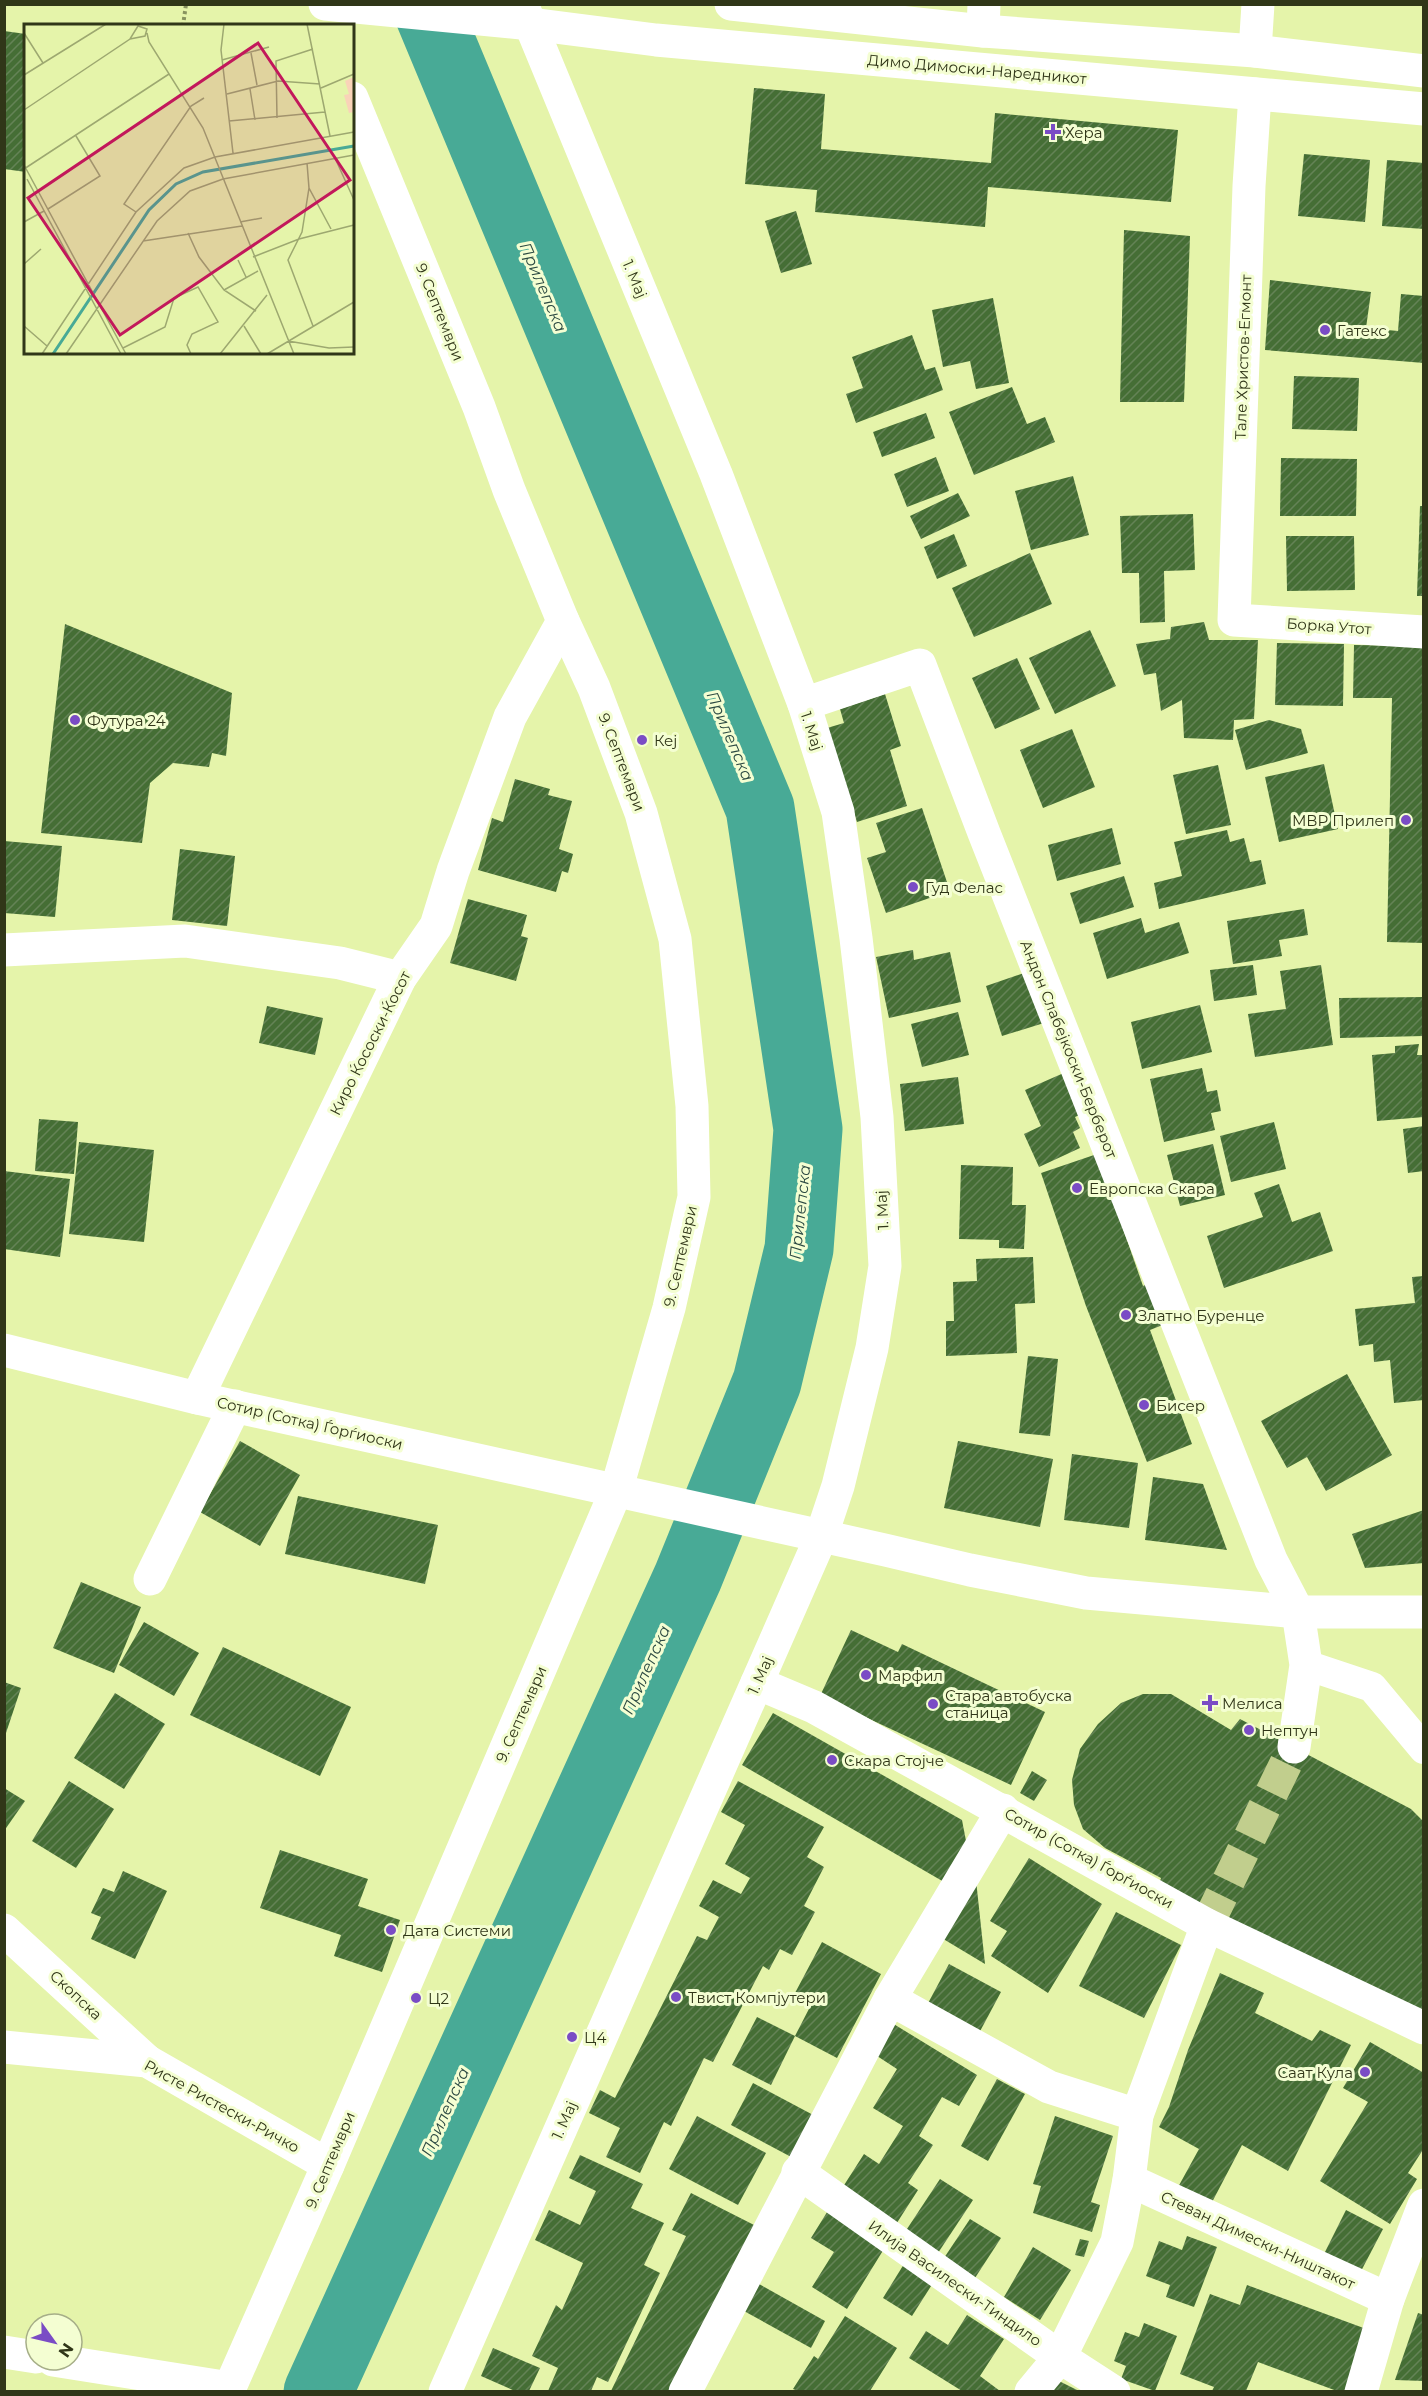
<svg xmlns="http://www.w3.org/2000/svg" width="1428" height="2396" font-family="Montserrat,sans-serif">
<style>
.lines{fill:none;stroke-linecap:round;stroke-linejoin:round}
.river{stroke:#48aa96;stroke-width:69}
.building{fill:url(#building-hatch)}
.minor-tunnel{stroke:#c1ce8d;stroke-width:33;stroke-dasharray:33 16;stroke-linecap:butt}
.path{stroke:#88935f;stroke-width:4;stroke-dasharray:3 3;stroke-linecap:butt}
.pedestrian{stroke:#fff;stroke-width:30}
.minor{stroke:#fff;stroke-width:33}
.tertiary{stroke:#fff;stroke-width:33}
.poi-dot{fill:#7a4cc5;stroke:#f4fed2;stroke-width:2}
.labels{text-anchor:middle;dominant-baseline:central;stroke-width:6;stroke-linejoin:round;paint-order:stroke}
.street-label{font-size:15px;fill:#303618;stroke:#f4fed2}
.poi-label{font-size:15px;fill:#303618;stroke:#f4fed2;text-anchor:start}
.water-label{font-size:16px;font-style:italic;fill:#2b4942;stroke:#f4fed2}
.inset-river{fill:none;stroke:#48aa96;stroke-width:3}
.inset-road{fill:none;stroke:#9da870;stroke-width:1.5}
.view{fill:#c2185b;fill-opacity:0.15;stroke:#c2185b;stroke-width:3}
.inset-edge{fill:none;stroke:#303618;stroke-width:3}
</style>
<defs>
<pattern id="building-hatch" width="6" height="6" patternUnits="userSpaceOnUse" patternTransform="scale(1.5)"><rect width="6" height="6" fill="#456e35"/><path d="M-1 1l2-2M0 6l6-6M5 7l2-2" fill="none" stroke="#648356"/></pattern>
</defs>
<rect width="100%" height="100%" fill="#e5f4aa"/>
<g class="lines">
<path class="river" d="M318,2392L688,1577L767,1382L799,1249L808,1129L760,808L425,4"/>
</g>
<g class="building">
<path d="M4,31L26,34V172L4,169Z"/>
<path d="M754,88L825,94L821,149L991,163L995,113L1178,130L1171,202L988,187L985,227L815,212L817,190L745,184Z"/>
<path d="M1304,154L1370,160L1365,222L1298,216Z"/>
<path d="M1387,160L1424,163V229L1382,226Z"/>
<path d="M796,211L812,264L781,273L765,221Z"/>
<path d="M1124,230L1190,236L1184,402H1120Z"/>
<path d="M1270,280L1371,292L1366,328L1398,331L1401,294L1424,296V363L1265,350Z"/>
<path d="M993,298L1009,383L976,389L970,361L943,367L932,310Z"/>
<path d="M912,335L925,370L935,367L943,390L856,423L846,394L863,388L852,357Z"/>
<path d="M1294,376L1359,378L1357,431L1292,429Z"/>
<path d="M1012,387L1027,424L1045,417L1055,442L974,475L949,412Z"/>
<path d="M926,413L935,438L882,457L873,432Z"/>
<path d="M936,457L949,491L907,507L894,474Z"/>
<path d="M1281,458L1357,459L1356,516H1280Z"/>
<path d="M1073,476L1089,535L1031,550L1015,491Z"/>
<path d="M958,493L970,516L921,539L910,516Z"/>
<path d="M1420,506H1424V596H1417Z"/>
<path d="M1193,514L1195,570L1164,571L1165,622L1140,623L1139,573H1122L1120,516Z"/>
<path d="M954,534L967,566L937,579L924,547Z"/>
<path d="M1286,536H1354L1355,590L1287,591Z"/>
<path d="M1030,553L1052,604L974,637L952,588Z"/>
<path d="M1204,622L1209,640H1258L1254,719L1234,720L1233,740L1184,738L1182,700L1161,711L1156,673L1144,675L1136,644L1170,639L1171,627Z"/>
<path d="M65,624L232,693L226,756L212,753L209,767L173,763L150,783L142,843L41,833Z"/>
<path d="M1090,630L1116,686L1055,714L1029,658Z"/>
<path d="M1277,643L1344,644L1343,706L1275,705Z"/>
<path d="M1354,645L1424,646V943L1387,942L1392,698H1353Z"/>
<path d="M1017,658L1040,709L995,729L972,678Z"/>
<path d="M885,694L901,746L890,750L907,806L857,822L827,728L844,723L840,709Z"/>
<path d="M1269,720L1301,729L1308,753L1246,770L1235,730Z"/>
<path d="M1072,729L1095,787L1043,808L1020,750Z"/>
<path d="M1324,764L1338,829L1279,842L1265,777Z"/>
<path d="M1218,765L1231,825L1186,834L1173,775Z"/>
<path d="M515,779L550,789L548,795L572,801L559,849L573,854L568,873L562,871L556,892L478,870L492,818L503,822Z"/>
<path d="M922,808L950,891L886,913L867,858L886,852L876,823Z"/>
<path d="M1112,828L1121,864L1057,881L1048,845Z"/>
<path d="M1227,830L1230,842L1244,838L1250,862L1261,860L1266,884L1159,909L1154,883L1182,876L1174,842Z"/>
<path d="M4,841L62,846L55,917L4,913Z"/>
<path d="M180,849L235,856L227,926L172,920Z"/>
<path d="M1124,876L1134,907L1080,924L1070,893Z"/>
<path d="M468,899L527,915L521,936L528,938L516,981L450,963Z"/>
<path d="M1304,909L1308,935L1279,940L1282,956L1233,964L1227,921Z"/>
<path d="M1141,918L1145,933L1179,922L1189,953L1107,979L1093,933Z"/>
<path d="M913,950L914,960L950,952L961,1002L889,1018L876,957Z"/>
<path d="M1253,965L1257,995L1214,1001L1210,970Z"/>
<path d="M1321,965L1333,1045L1255,1057L1248,1014L1286,1009L1280,971Z"/>
<path d="M1027,972L1044,1023L1002,1036L986,986Z"/>
<path d="M1424,997V1036L1340,1038L1339,998Z"/>
<path d="M1200,1005L1212,1052L1142,1069L1131,1022Z"/>
<path d="M267,1006L323,1018L315,1055L259,1043Z"/>
<path d="M958,1012L969,1055L922,1067L911,1024Z"/>
<path d="M1419,1044L1417,1055H1424V1117L1377,1121L1372,1055L1395,1053V1046Z"/>
<path d="M1202,1068L1207,1092L1217,1090L1221,1111L1211,1113L1215,1130L1164,1142L1150,1079Z"/>
<path d="M1066,1072L1084,1113L1075,1117L1080,1128L1073,1132L1080,1148L1039,1167L1024,1134L1041,1126L1025,1090Z"/>
<path d="M958,1077L964,1124L905,1131L900,1084Z"/>
<path d="M39,1119L78,1122L74,1174L35,1171Z"/>
<path d="M1274,1122L1286,1169L1231,1182L1220,1136Z"/>
<path d="M1424,1126V1171L1408,1173L1403,1129Z"/>
<path d="M79,1142L154,1150L144,1242L69,1234Z"/>
<path d="M1213,1144L1225,1195L1180,1206L1167,1155Z"/>
<path d="M1097,1154L1143,1286L1149,1283L1165,1324L1150,1330L1192,1444L1147,1462L1086,1306L1041,1173Z"/>
<path d="M961,1165L1013,1167L1012,1205H1026L1024,1249L999,1248V1240L959,1239Z"/>
<path d="M4,1171L70,1179L60,1257L4,1249Z"/>
<path d="M1279,1184L1292,1222L1320,1212L1333,1251L1224,1288L1207,1236L1263,1217L1254,1193Z"/>
<path d="M1033,1257L1035,1303L1015,1304L1017,1353L946,1356V1321H954L953,1282L977,1281L976,1259Z"/>
<path d="M1424,1276V1400L1394,1403L1390,1360L1374,1362L1373,1344L1359,1346L1355,1309L1415,1303L1412,1277Z"/>
<path d="M1028,1356L1058,1359L1050,1436L1019,1433Z"/>
<path d="M1347,1374L1392,1455L1326,1491L1307,1457L1287,1468L1261,1421Z"/>
<path d="M240,1441L300,1475L260,1546L200,1512Z"/>
<path d="M958,1441L1053,1459L1040,1527L944,1508Z"/>
<path d="M1072,1454L1138,1463L1129,1528L1064,1520Z"/>
<path d="M1153,1477L1203,1484L1227,1550L1145,1540Z"/>
<path d="M298,1496L438,1525L425,1584L285,1554Z"/>
<path d="M1424,1510V1563L1365,1568L1352,1534Z"/>
<path d="M81,1582L141,1607L114,1673L53,1648Z"/>
<path d="M144,1622L199,1653L174,1696L119,1665Z"/>
<path d="M851,1630L898,1652L902,1644L1045,1712L1011,1785L820,1696Z"/>
<path d="M223,1647L351,1707L320,1776L190,1715Z"/>
<path d="M4,1682L21,1688L5,1736H4Z"/>
<path d="M115,1693L165,1724L124,1789L74,1758Z"/>
<path d="M1143,1694H1171L1231,1730L1240,1719L1411,1809L1424,1822V2018L1159,1884L1161,1878L1105,1848L1083,1829L1074,1805L1072,1780L1080,1749L1098,1724L1121,1703Z"/>
<path d="M773,1713L962,1820L966,1841L944,1882L742,1765Z"/>
<path d="M1032,1771L1047,1780L1034,1801L1020,1793Z"/>
<path d="M69,1781L114,1809L76,1868L32,1841Z"/>
<path d="M738,1781L824,1827L807,1857L824,1867L804,1906L815,1912L792,1955L780,1949L769,1970L763,1966L713,2062L704,2058L671,2126L664,2122L640,2173L606,2157L620,2128L589,2113L600,2090L615,2098L697,1936L707,1940L719,1917L699,1906L713,1880L741,1894L750,1878L725,1864L745,1825L721,1812Z"/>
<path d="M4,1788L25,1801L4,1831Z"/>
<path d="M280,1850L368,1879L358,1906L400,1920L382,1972L334,1956L341,1935L260,1908Z"/>
<path d="M1029,1858L1102,1904L1048,1993L991,1956L1007,1931L990,1921Z"/>
<path d="M123,1871L167,1891L135,1959L91,1939L101,1917L91,1913L103,1888L114,1892Z"/>
<path d="M976,1880L985,1964L940,1937Z"/>
<path d="M1116,1912L1181,1945L1144,2018L1079,1986Z"/>
<path d="M822,1942L881,1974L837,2058L795,2036L812,2003L795,1993Z"/>
<path d="M949,1964L1001,1992L978,2035L926,2007Z"/>
<path d="M1220,1973L1264,1993L1255,2013L1312,2041L1320,2030L1351,2045L1288,2171L1242,2145L1210,2206L1177,2189L1199,2149L1159,2127L1169,2107L1188,2050Z"/>
<path d="M757,2017L795,2036L771,2085L732,2065Z"/>
<path d="M892,2023L977,2075L959,2106L942,2097L919,2136L933,2145L908,2183L918,2190L893,2229L839,2193L864,2154L879,2164L903,2126L873,2108L897,2069L874,2054Z"/>
<path d="M1370,2042L1424,2073V2148L1408,2173L1417,2179L1390,2224L1320,2181L1368,2102L1343,2088Z"/>
<path d="M997,2079L1025,2094L988,2161L961,2146Z"/>
<path d="M753,2083L817,2117L795,2159L731,2125Z"/>
<path d="M697,2116L766,2153L738,2205L669,2169Z"/>
<path d="M1055,2116L1113,2136L1091,2202L1100,2205L1092,2232L1033,2213L1041,2186L1033,2184Z"/>
<path d="M580,2155L643,2184L631,2208L664,2223L644,2265L660,2273L608,2382L597,2377L591,2391H548L558,2368L532,2356L556,2305L562,2310L583,2263L535,2240L549,2210L580,2225L596,2191L569,2178Z"/>
<path d="M940,2179L973,2200L936,2256L903,2235Z"/>
<path d="M691,2193L758,2227L675,2391H611L686,2236L672,2230Z"/>
<path d="M829,2209L887,2244L847,2309L812,2287L834,2252L811,2238Z"/>
<path d="M1346,2210L1383,2229L1359,2275L1323,2256Z"/>
<path d="M970,2219L1001,2238L973,2281L942,2261Z"/>
<path d="M1187,2236L1217,2247L1194,2307L1166,2297L1170,2285L1146,2276L1159,2241L1182,2250Z"/>
<path d="M1080,2239L1089,2241L1084,2257L1075,2255Z"/>
<path d="M1033,2247L1071,2270L1040,2320L1004,2297Z"/>
<path d="M904,2264L933,2283L912,2316L883,2298Z"/>
<path d="M759,2284L825,2321L811,2348L744,2311Z"/>
<path d="M1247,2285L1369,2330L1354,2391H1337L1258,2362L1246,2391H1212L1214,2387L1180,2374L1210,2294L1240,2305Z"/>
<path d="M1418,2313L1424,2315V2381L1395,2380Z"/>
<path d="M967,2315L1004,2339L980,2376L1000,2391H962L909,2358L926,2331L948,2345Z"/>
<path d="M845,2316L897,2348L870,2391H798L793,2389L814,2356L818,2359Z"/>
<path d="M1144,2323L1177,2336L1155,2391L1121,2379L1126,2366L1114,2361L1125,2332L1139,2337Z"/>
<path d="M493,2348L540,2368L529,2391H515L481,2376Z"/>
<path d="M1059,2381L1079,2391H1053Z"/>
</g>
<g class="lines">
<path class="minor-tunnel" d="M1207,1925L1294,1747"/>
<path class="path" d="M183,26L186,4"/>
<path class="pedestrian" d="M1306,1665L1372,1687L1424,1749"/>
<g class="minor">
<path d="M983,31L984,4"/>
<path d="M1255,51L1258,4"/>
<path d="M1255,94L1249,186L1234,620L1424,632"/>
<path d="M804,704L920,665L984,833L1271,1560L1298,1612L1306,1665L1294,1747"/>
<path d="M4,950L185,941L340,963L400,978"/>
<path d="M197,1398L400,978L436,926L453,871L510,717L563,621"/>
<path d="M150,1579L235,1406"/>
<path d="M757,1683L814,1707L1207,1925L1424,2028"/>
<path d="M4,1930L147,2061"/>
<path d="M890,1999L1049,2087L1137,2115"/>
<path d="M4,2047L147,2061L328,2165"/>
<path d="M798,2172L1060,2357L1114,2392"/>
<path d="M1129,2180L1388,2299"/>
<path d="M4,2352L36,2357"/>
<path d="M53,2360L230,2388"/>
<path d="M685,2392L890,1999L1003,1810"/>
<path d="M1031,2392L1060,2357L1117,2242L1129,2180L1137,2115L1207,1925"/>
<path d="M1361,2392L1388,2299L1424,2205"/>
</g>
<g class="tertiary">
<path d="M325,4L531,24L656,40L1424,109"/>
<path d="M731,4L983,31L1255,51L1424,71"/>
<path d="M4,1350L197,1398L885,1550L970,1570L1086,1593L1298,1612H1424"/>
<path d="M228,2392L328,2165L616,1491L669,1308L694,1197L692,1106L675,939L641,813L594,688L563,621L509,490L479,407L352,98"/>
<path d="M445,2392L821,1537L838,1486L872,1348L885,1266L877,1117L856,938L838,812L804,704L716,474L522,4"/>
</g>
</g>
<g class="poi-dot">
<path d="M1050 123h6v6h6v6h-6v6h-6v-6h-6v-6h6z"/>
<circle cx="1325" cy="330" r="6"/>
<circle cx="75" cy="720" r="6"/>
<circle cx="642" cy="740" r="6"/>
<circle cx="1406" cy="820" r="6"/>
<circle cx="913" cy="887" r="6"/>
<circle cx="1077" cy="1188" r="6"/>
<circle cx="1126" cy="1315" r="6"/>
<circle cx="1144" cy="1405" r="6"/>
<circle cx="866" cy="1675" r="6"/>
<path d="M1207 1694h6v6h6v6h-6v6h-6v-6h-6v-6h6z"/>
<circle cx="933" cy="1704" r="6"/>
<circle cx="1249" cy="1730" r="6"/>
<circle cx="832" cy="1760" r="6"/>
<circle cx="391" cy="1930" r="6"/>
<circle cx="676" cy="1997" r="6"/>
<circle cx="416" cy="1998" r="6"/>
<circle cx="572" cy="2037" r="6"/>
<circle cx="1365" cy="2072" r="6"/>
</g>
<g class="labels">
<g class="street-label">
<text transform="translate(977 69) rotate(5)">Димо Димоски-Наредникот</text>
<text transform="translate(635 279) rotate(67)">1. Мај</text>
<text transform="translate(440 312) rotate(68)">9. Септември</text>
<text transform="translate(1243 357) rotate(-88)">Тале Христов-Егмонт</text>
<text transform="translate(1329 626) rotate(4)">Борка Утот</text>
<text transform="translate(812 731) rotate(72)">1. Мај</text>
<text transform="translate(622 762) rotate(69)">9. Септември</text>
<text transform="translate(370 1043) rotate(-63)">Киро Ќососки-Ќосот</text>
<text transform="translate(1069 1049) rotate(68)">Андон Слабејкоски-Берберот</text>
<text transform="translate(882 1210) rotate(-93)">1. Мај</text>
<text transform="translate(680 1256) rotate(-77)">9. Септември</text>
<text transform="translate(310 1423) rotate(13)">Сотир (Сотка) Ѓорѓиоски</text>
<text transform="translate(760 1675) rotate(-66)">1. Мај</text>
<text transform="translate(521 1714) rotate(-66)">9. Септември</text>
<text transform="translate(1089 1858) rotate(29)">Сотир (Сотка) Ѓорѓиоски</text>
<text transform="translate(76 1995) rotate(43)">Скопска</text>
<text transform="translate(222 2106) rotate(29)">Ристе Ристески-Ричко</text>
<text transform="translate(564 2120) rotate(-66)">1. Мај</text>
<text transform="translate(330 2160) rotate(-67)">9. Септември</text>
<text transform="translate(1258 2240) rotate(25)">Стеван Димески-Ништакот</text>
<text transform="translate(955 2283) rotate(35)">Илија Василески-Тиндило</text>
</g>
<g class="poi-label">
<text x="1065" y="132">Хера</text>
<text x="1337" y="330">Гатекс</text>
<text x="87" y="720">Футура 24</text>
<text x="654" y="740">Кеј</text>
<text x="1394" y="820" text-anchor="end">МВР Прилеп</text>
<text x="925" y="887">Гуд Фелас</text>
<text x="1089" y="1188">Европска Скара</text>
<text x="1138" y="1315">Златно Буренце</text>
<text x="1156" y="1405">Бисер</text>
<text x="878" y="1675">Марфил</text>
<text x="945" y="1695">Стара автобуска<tspan x="945" dy="17">станица</tspan></text>
<text x="1222" y="1703">Мелиса</text>
<text x="1261" y="1730">Нептун</text>
<text x="844" y="1760">Скара Стојче</text>
<text x="403" y="1930">Дата Системи</text>
<text x="688" y="1997">Твист Компјутери</text>
<text x="428" y="1998">Ц2</text>
<text x="584" y="2037">Ц4</text>
<text x="1353" y="2072" text-anchor="end">Саат Кула</text>
</g>
<g class="water-label">
<text transform="translate(543 287) rotate(67)">Прилепска</text>
<text transform="translate(730 736) rotate(67)">Прилепска</text>
<text transform="translate(800 1212) rotate(-84)">Прилепска</text>
<text transform="translate(646 1670) rotate(-66)">Прилепска</text>
<text transform="translate(445 2112) rotate(-66)">Прилепска</text>
</g>
</g>
<g transform="translate(24 24)">
<rect width="330" height="330" fill="#e5f4aa"/>
<path d="M330,53V88L325,89L320,71L325,70L321,57Z" fill="#f9d3b8"/>
<path class="inset-river" d="M29,330L125,186L152,160L179,148L330,122"/>
<path class="inset-road" d="M200,0L197,26L209,129M283,0L306,112M0,9L19,39M123,9L125,18L179,104L270,330M227,29L233,61M198,36L245,23M0,51L82,0M297,64L330,50M226,65L231,96M203,70L254,57L296,60M0,86L106,15L114,2L123,5L121,12L106,15M253,94L252,37L289,25M205,97L301,88M311,134L330,176M283,139L285,164L307,205M0,141L102,330M0,145L145,50M3,155L97,330M285,164L278,208L264,236L289,302M24,185L76,152L52,112M112,188L100,180L167,82L180,74M0,198L20,187M216,198L238,194M164,209L175,233L200,266L232,287M119,217L218,202M229,233L275,215L330,201M214,236L222,253M0,240L17,225M200,266L234,247M0,302L23,322M220,302L237,330M264,317L305,324L330,323M99,324L141,303L150,274L174,263L194,298L168,310L163,321L167,330M18,330L112,188L160,144L191,133L330,108M42,330L133,197L166,167L199,155L330,131M196,330L243,271M243,330L330,278"/>
<path class="view" d="M234,19L326,156L96,311L4,174Z"/>
<rect width="330" height="330" class="inset-edge"/>
</g>
<rect width="1428" height="2396" fill="none" stroke="#303618" stroke-width="12"/>
<g transform="translate(54 2342) rotate(124)"><circle r="28" fill="#f4fed2" stroke="#a6ae88" stroke-width="1.5"/>
<path d="M0-4.5L10 22L0 15L-10 22Z" fill="#7a4cc5"/>
<text y="-9" font-size="16" font-weight="bold" text-anchor="middle" fill="#303618">N</text>
</g>
</svg>
